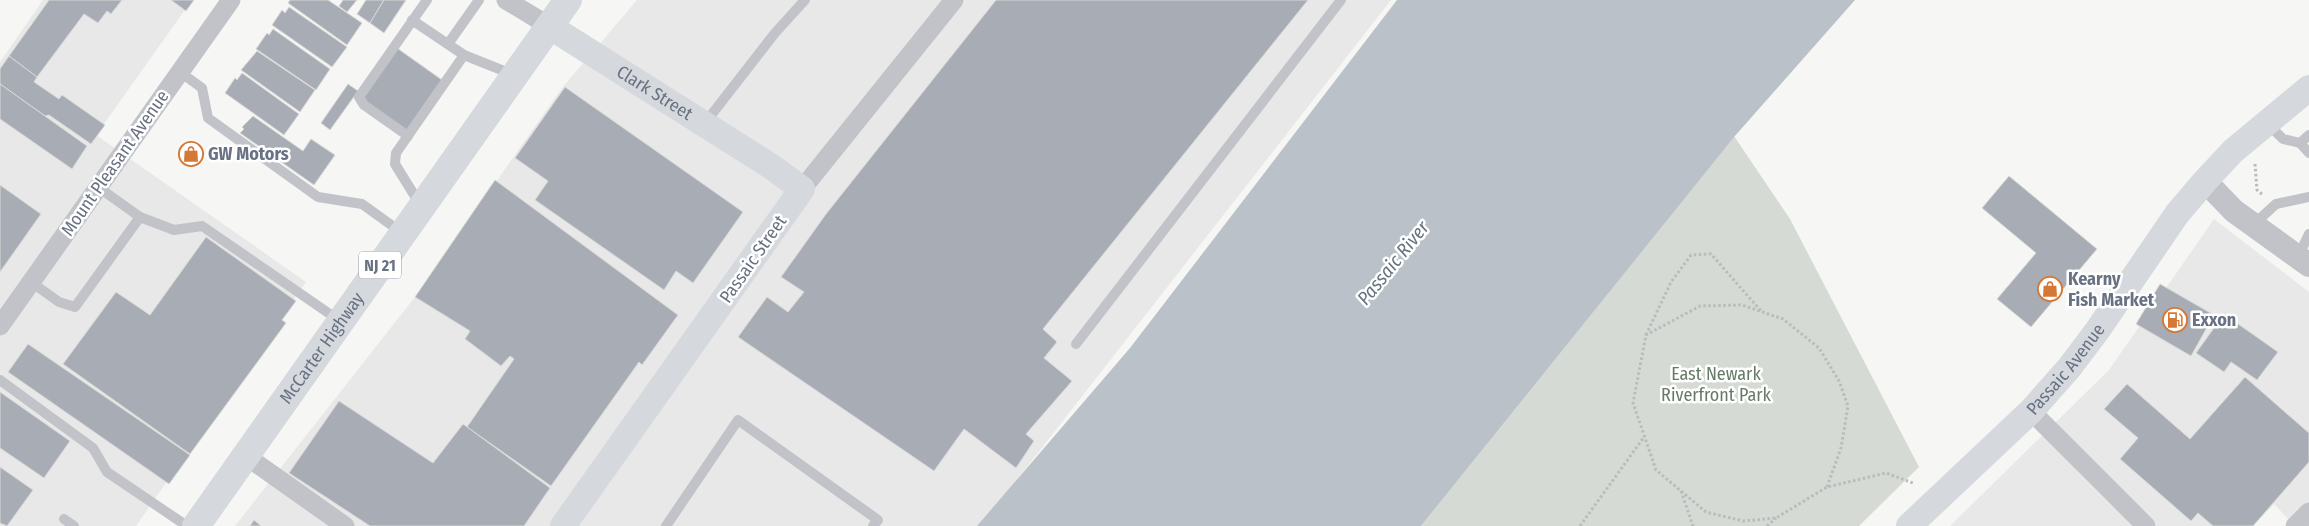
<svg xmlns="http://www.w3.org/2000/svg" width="2309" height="526" font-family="'Fira Sans Condensed',sans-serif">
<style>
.built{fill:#e7e8e7}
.green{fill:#d5dbd4}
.water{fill:#bac1c8}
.building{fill:#a8adb5;stroke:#d8d8d7}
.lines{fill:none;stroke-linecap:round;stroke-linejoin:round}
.path{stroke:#b9bbbe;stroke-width:3;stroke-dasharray:2.5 2.5;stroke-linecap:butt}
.service{stroke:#c1c3c8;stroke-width:10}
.minor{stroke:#c1c3c8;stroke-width:19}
.tertiary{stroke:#c1c3c8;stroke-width:24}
.secondary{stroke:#d5d8dc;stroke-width:26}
.primary{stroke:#d5d8dc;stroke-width:28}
.labels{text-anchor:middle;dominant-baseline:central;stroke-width:5;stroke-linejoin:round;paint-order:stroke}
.shield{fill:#fff;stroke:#959ca8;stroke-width:1}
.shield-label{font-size:16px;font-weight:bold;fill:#687283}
.street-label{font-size:18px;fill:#687283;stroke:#fff}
.poi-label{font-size:18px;font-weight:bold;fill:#687283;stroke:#fff;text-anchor:start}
.park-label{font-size:18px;fill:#677a67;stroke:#fff}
.water-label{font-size:19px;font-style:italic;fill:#64737f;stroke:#fff}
</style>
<rect width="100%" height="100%" fill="#f6f7f4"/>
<g class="built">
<path d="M43,0H192L96,135L306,282L136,526H0V62Z"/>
<path d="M637,0H1391L981,526H235L415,297L562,88Z"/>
<path d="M2214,219L2309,292V526H2295L2274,504L2253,526H1950L2109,370Z"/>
</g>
<path class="green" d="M1734,136L1790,219L1919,467L1859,526H1421Z"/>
<path class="water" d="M1397,0H1855L1734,137L1421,526H977L1130,348Z"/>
<g class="building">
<path d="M49,0H122L111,14L107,11L98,23L84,14L37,77L9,56Z"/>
<path d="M171,0H194L186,11Z"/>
<path d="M290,0H328L362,23L347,45L288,3Z"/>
<path d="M343,0H357L347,12L339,6Z"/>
<path d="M366,0H384L370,23L357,14Z"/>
<path d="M384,0H406L384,33L370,23Z"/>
<path d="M996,0H1308L1043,329L1057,342L1044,358L1072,381L1026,434L1034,441L1016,468L964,429L934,471L738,337L767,297L788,312L804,292L781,277L826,214Z"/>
<path d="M289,7L347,47L332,67L272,25L282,10L285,13Z"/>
<path d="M273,29L330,69L316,90L256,49L267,33L269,35Z"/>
<path d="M397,48L442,80L406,131L361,99Z"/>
<path d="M257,51L315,90L300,112L241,70Z"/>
<path d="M9,56L37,77L34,82L59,99L62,95L105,125L91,144L49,115L45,116L0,84V69Z"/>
<path d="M242,73L299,114L284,135L225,93L235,78L237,80Z"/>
<path d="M0,84L87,146L72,169L0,119Z"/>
<path d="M348,84L358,91L330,130L321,123Z"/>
<path d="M565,87L743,212L693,283L676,271L664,290L535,200L548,181L515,158Z"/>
<path d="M253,116L303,151L311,139L335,155L314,185L240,133L244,129L242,127Z"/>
<path d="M2009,176L2097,249L2031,327L1997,299L2036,253L1982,208Z"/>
<path d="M495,180L678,315L642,365L639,362L551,486L467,427L514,359L510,356L501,366L465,339L470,331L415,297Z"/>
<path d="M0,185L41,214L0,272Z"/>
<path d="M206,237L296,301L282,320L286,323L190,454L63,364L116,292L150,315Z"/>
<path d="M2160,284L2214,315L2191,356L2136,324Z"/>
<path d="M2224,314L2278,352L2257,380L2231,362L2224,372L2196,353Z"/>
<path d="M28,344L190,455L169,484L8,372Z"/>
<path d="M2245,377L2309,433V462L2253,526H2213L2198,513L2191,521L2120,459L2138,438L2104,409L2127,384L2190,439Z"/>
<path d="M0,392L70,441L44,478L0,448Z"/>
<path d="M339,401L433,463L463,424L550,488L524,526H370L289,473Z"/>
<path d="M0,467L33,490L7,526L0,523Z"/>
<path d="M254,520L261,526H250Z"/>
</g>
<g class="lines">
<g class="path">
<path d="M2255,164L2257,190L2263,195"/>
<path d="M1646,335L1671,282L1691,255L1711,254L1761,311"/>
<path d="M1827,487L1841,448L1848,406L1839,381L1819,348L1783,319L1742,305L1700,306L1646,335L1633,403L1656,470L1706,512L1743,521L1776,518L1827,487L1886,473L1913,483"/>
<path d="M1681,491L1693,526"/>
<path d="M1580,526L1644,437"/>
<path d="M1767,526L1776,518"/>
</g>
<g class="service">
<path d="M412,20L464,55L514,75"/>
<path d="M448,44L479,0"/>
<path d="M180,72L202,88L208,118L318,197L362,204L401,232"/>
<path d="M705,123L775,33L805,0"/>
<path d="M2267,123L2283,139L2300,143"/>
<path d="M2309,135L2300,143L2309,153"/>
<path d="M408,136L364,105L359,97L427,0"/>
<path d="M98,187L140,217"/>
<path d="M421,206L395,164L396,153L464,55"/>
<path d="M2253,225L2276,204L2309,197"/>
<path d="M2298,257L2309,234"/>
<path d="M31,282L59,302L75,307L140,217L174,230L202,226L340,321"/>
<path d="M1076,344L1341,0"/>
<path d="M0,380L93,448L107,472L187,526"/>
<path d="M64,519L74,526"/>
<path d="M666,526L738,420L878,520L873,526"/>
</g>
<g class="minor">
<path d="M506,0L549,26"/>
<path d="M802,189L954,0"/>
<path d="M0,326L231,0"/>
<path d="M2031,411L2146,526"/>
<path d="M246,456L345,526"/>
<path d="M2295,526L2309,512"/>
</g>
<path class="tertiary" d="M2205,181L2234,211L2309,265"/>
<g class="secondary">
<path id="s1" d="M549,26L772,167L802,189L563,526"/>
<path id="s2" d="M1909,526L2031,411L2069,368L2097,331L2177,214L2205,181L2233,151L2309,88"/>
</g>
<path class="primary" id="s3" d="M196,526L568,0"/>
</g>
<defs>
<symbol id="shop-ring" viewBox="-11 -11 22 22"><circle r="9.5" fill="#fff" stroke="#d57836" stroke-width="1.5"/><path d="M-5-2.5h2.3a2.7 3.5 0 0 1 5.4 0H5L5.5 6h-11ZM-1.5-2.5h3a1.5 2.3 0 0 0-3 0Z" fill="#d57836"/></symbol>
<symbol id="fuel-ring" viewBox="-11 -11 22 22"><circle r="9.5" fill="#fff" stroke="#d57836" stroke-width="1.5"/><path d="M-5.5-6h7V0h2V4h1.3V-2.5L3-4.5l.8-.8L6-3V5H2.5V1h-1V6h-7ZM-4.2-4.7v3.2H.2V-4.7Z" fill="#d57836"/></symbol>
</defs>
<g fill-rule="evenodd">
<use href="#shop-ring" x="177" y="140" width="28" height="28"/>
<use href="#shop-ring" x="2036" y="275" width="28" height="28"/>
<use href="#fuel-ring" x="2161" y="306" width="28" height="28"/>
</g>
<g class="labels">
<rect class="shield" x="359" y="251.5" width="42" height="27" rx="4"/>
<g class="shield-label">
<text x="380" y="265">NJ 21</text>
</g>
<g class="street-label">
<text stroke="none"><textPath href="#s1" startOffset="125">Clark Street</textPath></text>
<text transform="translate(115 163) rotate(-55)">Mount Pleasant Avenue</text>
<text transform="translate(753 259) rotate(-55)">Passaic Street</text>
<text stroke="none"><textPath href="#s3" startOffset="218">McCarter Highway</textPath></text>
<text stroke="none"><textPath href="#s2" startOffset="222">Passaic Avenue</textPath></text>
</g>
<g class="poi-label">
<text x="208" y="154">GW Motors</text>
<text x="2068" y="279">Kearny<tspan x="2068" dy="21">Fish Market</tspan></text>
<text x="2192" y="320">Exxon</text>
</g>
<g class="park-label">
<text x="1716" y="374">East Newark<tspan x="1716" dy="21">Riverfront Park</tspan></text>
</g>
<g class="water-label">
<text transform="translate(1393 263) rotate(-51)">Passaic River</text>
</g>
</g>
</svg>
